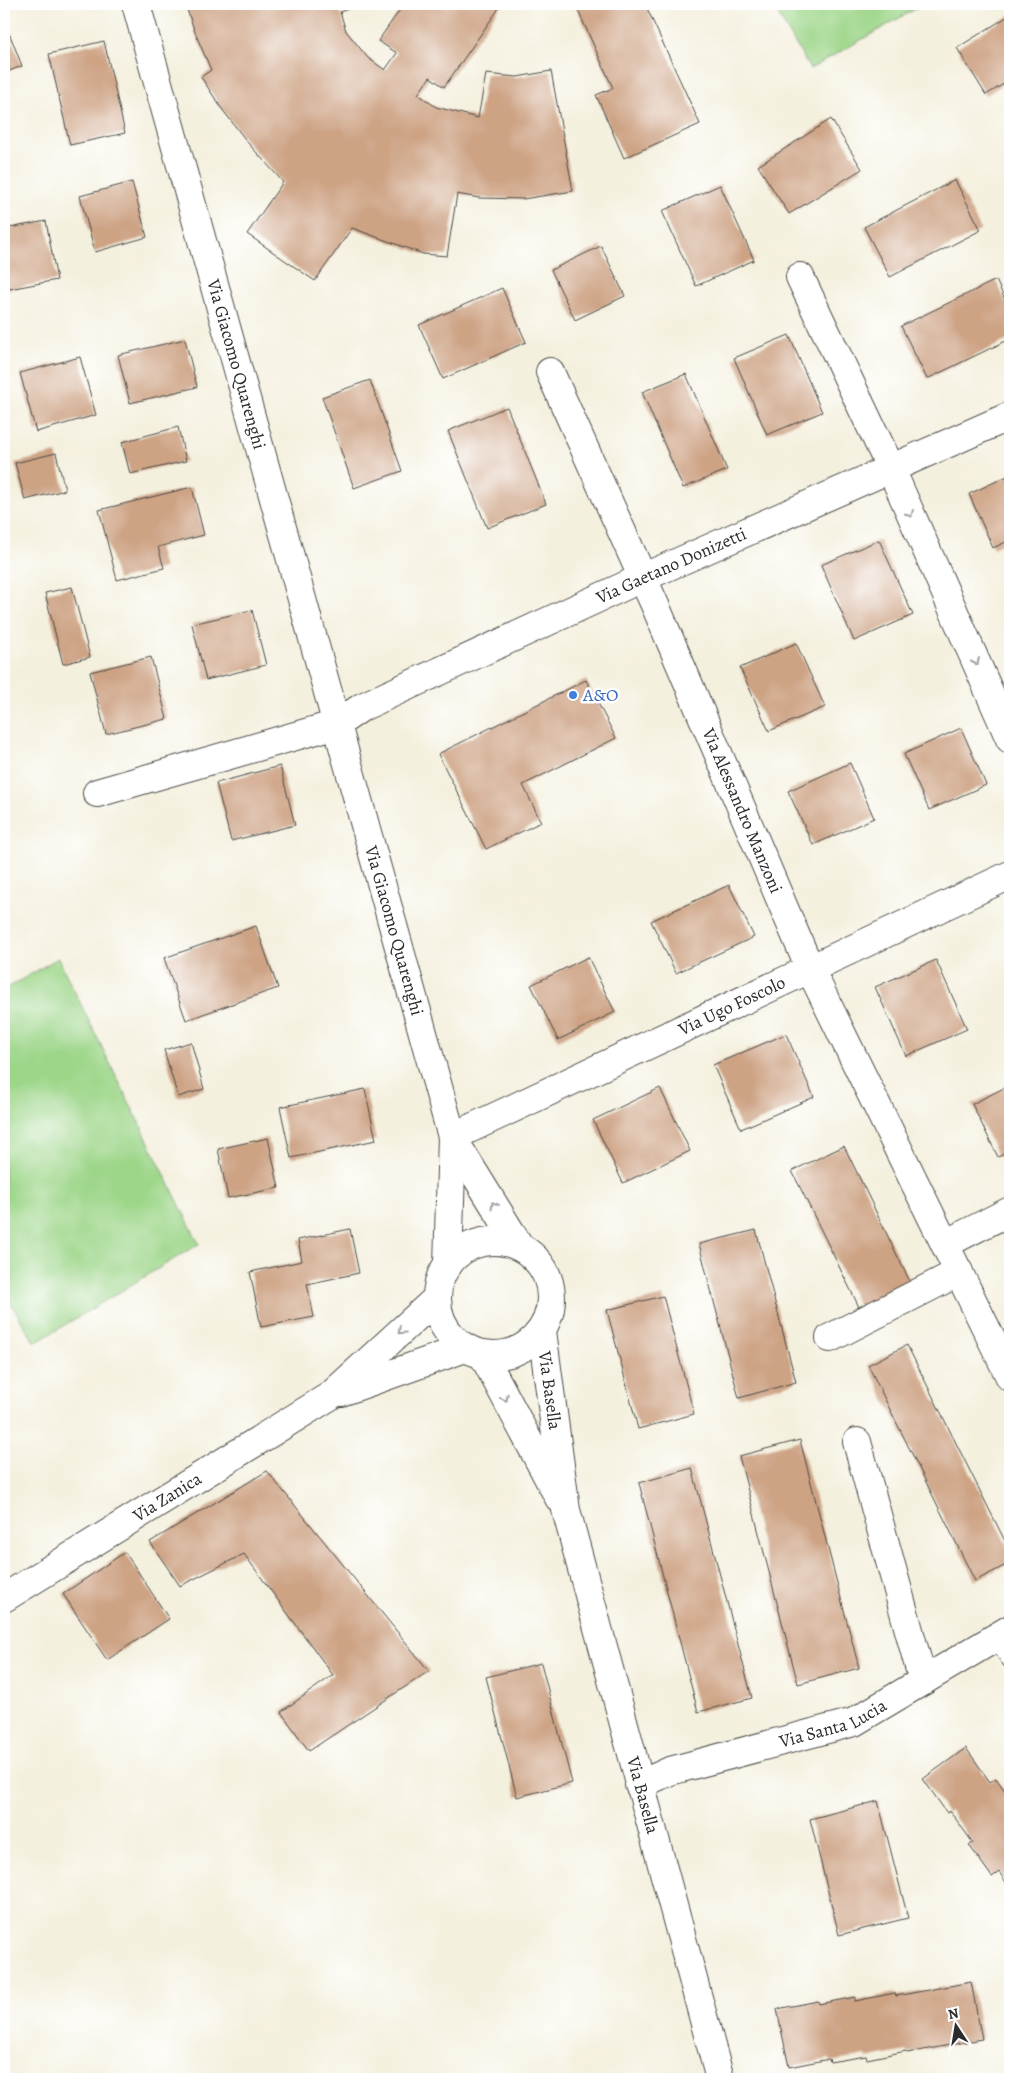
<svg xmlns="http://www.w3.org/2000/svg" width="1014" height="2083" font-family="Alegreya,serif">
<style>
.green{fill:#9dd689;stroke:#64805a}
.building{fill:#cda384}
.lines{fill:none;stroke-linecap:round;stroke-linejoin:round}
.service-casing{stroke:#494946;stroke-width:21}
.minor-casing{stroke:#494946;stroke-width:30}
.tertiary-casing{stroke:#494946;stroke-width:30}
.service{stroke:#fff;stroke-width:19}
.minor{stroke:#fff;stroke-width:28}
.tertiary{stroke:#fff;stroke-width:28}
.oneway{stroke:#a0a0a0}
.shop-dot{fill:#3f7fe0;stroke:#fff;stroke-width:2}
.labels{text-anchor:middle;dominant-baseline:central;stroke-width:5;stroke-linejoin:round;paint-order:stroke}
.street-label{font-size:18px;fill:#2b2b2b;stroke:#fff}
.shop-label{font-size:18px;fill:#366cbe;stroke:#fff;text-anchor:start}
</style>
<rect width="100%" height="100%" fill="#fff"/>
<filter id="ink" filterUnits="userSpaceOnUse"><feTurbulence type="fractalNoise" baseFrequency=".02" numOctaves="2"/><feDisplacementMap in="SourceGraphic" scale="10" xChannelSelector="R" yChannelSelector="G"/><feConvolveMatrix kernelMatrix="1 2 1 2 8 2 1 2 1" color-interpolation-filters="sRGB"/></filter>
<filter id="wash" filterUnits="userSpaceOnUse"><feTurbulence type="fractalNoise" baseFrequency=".0096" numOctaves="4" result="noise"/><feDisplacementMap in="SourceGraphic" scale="20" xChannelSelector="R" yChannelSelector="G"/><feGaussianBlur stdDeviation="1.12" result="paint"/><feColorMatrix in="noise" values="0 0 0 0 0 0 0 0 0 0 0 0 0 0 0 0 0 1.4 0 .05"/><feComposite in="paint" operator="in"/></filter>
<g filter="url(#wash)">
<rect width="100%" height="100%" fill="#f4f0de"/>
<g class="green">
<path d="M772,4H924L810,69Z"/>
<path d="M58,958L199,1244L35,1343L4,1292V990Z"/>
</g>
<g id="blocks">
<g class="building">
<path d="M185,4H355L356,6L340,12L346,31L368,58L385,70L397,53L378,41L404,4H502L444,87L430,77L418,94L436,107L478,118L486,74L517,77L551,71L573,191L523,199L479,198L457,194L447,256L423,254L352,228L315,281L247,234L283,182L248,143L222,109L201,77L211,70L196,35Z"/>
<path d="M575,4H645L700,124L624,158L596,95L613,88Z"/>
<path d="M1010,15V80L986,95L957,48Z"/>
<path d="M10,35L22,66L4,73V38Z"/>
<path d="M104,41L125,133L70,145L49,54Z"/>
<path d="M831,119L862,169L789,214L758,166Z"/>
<path d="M955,180L981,230L890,277L864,227Z"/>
<path d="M132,182L147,237L95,252L80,196Z"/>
<path d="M720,185L754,260L696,286L662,211Z"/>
<path d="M46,221L57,280L4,290V229Z"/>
<path d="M601,246L625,296L575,320L551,270Z"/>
<path d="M996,280L1010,311V339L927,379L901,326Z"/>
<path d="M502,288L526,342L443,379L419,325Z"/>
<path d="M789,335L822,412L767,435L734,358Z"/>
<path d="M185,339L197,387L130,403L118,355Z"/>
<path d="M80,357L96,415L36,432L20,373Z"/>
<path d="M686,374L727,470L683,488L642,392Z"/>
<path d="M370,380L402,471L354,488L322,397Z"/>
<path d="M507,407L546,504L487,528L448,431Z"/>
<path d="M178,427L186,461L130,474L122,442Z"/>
<path d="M56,453L65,490L25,500L15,463Z"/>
<path d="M1010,475V540L993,548L969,494Z"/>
<path d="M192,487L204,535L158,547L164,568L117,580L99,510Z"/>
<path d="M879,540L913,615L854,641L821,565Z"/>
<path d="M72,587L90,657L63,664L45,593Z"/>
<path d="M252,610L266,665L206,680L192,624Z"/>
<path d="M796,643L825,707L769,731L740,668Z"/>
<path d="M151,657L167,719L106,734L90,672Z"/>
<path d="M586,680L616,738L523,785L541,822L486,849L438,754Z"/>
<path d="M961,728L986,785L929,810L904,754Z"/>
<path d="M850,763L874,818L813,845L788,791Z"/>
<path d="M280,766L295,825L231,841L216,783Z"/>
<path d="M729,885L754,937L676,973L651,921Z"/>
<path d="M256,926L278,988L186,1020L164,958Z"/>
<path d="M588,957L615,1012L558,1040L531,985Z"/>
<path d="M936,960L967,1029L906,1056L875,987Z"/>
<path d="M786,1034L814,1097L741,1129L713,1065Z"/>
<path d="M191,1042L204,1089L178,1097L164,1050Z"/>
<path d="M1010,1085V1151L998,1157L972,1104Z"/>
<path d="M660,1088L690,1151L623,1183L593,1120Z"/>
<path d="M365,1089L376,1140L291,1158L280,1107Z"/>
<path d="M268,1138L279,1188L228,1198L218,1149Z"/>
<path d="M844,1146L911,1284L860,1309L792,1171Z"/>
<path d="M350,1229L359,1273L307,1284L314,1317L261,1327L250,1272L302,1261L298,1240Z"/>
<path d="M756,1230L796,1382L739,1398L699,1244Z"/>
<path d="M663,1296L694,1414L638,1429L607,1310Z"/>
<path d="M907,1345L1010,1551V1563L975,1581L868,1365Z"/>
<path d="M800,1440L859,1668L798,1684L739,1456Z"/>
<path d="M692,1468L752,1698L698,1712L639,1483Z"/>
<path d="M267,1471L429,1671L309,1751L281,1712L333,1675L244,1554L180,1586L150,1542Z"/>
<path d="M125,1552L169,1619L107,1660L63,1594Z"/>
<path d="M541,1663L572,1783L517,1797L486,1677Z"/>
<path d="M966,1748L990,1782L996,1778L1010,1798V1888L999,1872L992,1877L969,1845L973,1843L950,1811L947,1813L923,1779Z"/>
<path d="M878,1801L908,1918L839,1935L810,1819Z"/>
<path d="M971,1982L982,2039L907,2053L906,2051L867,2059L866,2056L830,2062L829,2059L789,2067L777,2009L818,2001L819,2004L855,1997V2001L895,1993L896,1996Z"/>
</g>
</g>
</g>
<g filter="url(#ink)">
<use href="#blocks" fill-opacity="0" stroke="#494946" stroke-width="1"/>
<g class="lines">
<defs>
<path id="service" d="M996,1637L1010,1658"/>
<g id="minor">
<path d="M800,277L891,469L1010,739"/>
<path id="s1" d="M550,372L655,605L810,969L1010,1377"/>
<path id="s2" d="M97,793L337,724L362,707L642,578L1010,416"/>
<path id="s3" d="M452,1137L1010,875"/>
<path d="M945,1244L1010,1211"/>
<path d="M830,1338L959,1272"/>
<path d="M857,1442L923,1681"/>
<path id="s4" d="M639,1785L670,1771L854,1722L1010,1629"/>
</g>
<g id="tertiary">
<path id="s5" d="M136,4L452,1137L520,1247"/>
<circle cx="494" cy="1298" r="57"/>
<path d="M448,1265L452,1137"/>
<path id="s6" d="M542,1331L566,1510L720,2079"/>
<path d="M483,1355L559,1498"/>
<path d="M341,1392L465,1348"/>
<path id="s7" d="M4,1598L330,1396L437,1298"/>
</g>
</defs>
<use href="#service" class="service-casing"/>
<use href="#minor" class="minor-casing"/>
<use href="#tertiary" class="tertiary-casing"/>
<use href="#service" class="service"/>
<use href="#minor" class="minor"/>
<use href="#tertiary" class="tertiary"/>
</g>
<defs><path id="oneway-chevron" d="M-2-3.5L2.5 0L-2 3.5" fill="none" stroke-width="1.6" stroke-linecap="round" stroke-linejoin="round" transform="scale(1.25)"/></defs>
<g class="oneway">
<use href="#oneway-chevron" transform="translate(910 514) rotate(66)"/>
<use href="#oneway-chevron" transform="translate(976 662) rotate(66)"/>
<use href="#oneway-chevron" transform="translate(494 1205) rotate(-121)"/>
<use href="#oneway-chevron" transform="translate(401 1331) rotate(137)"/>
<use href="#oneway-chevron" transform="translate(505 1398) rotate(62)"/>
</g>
</g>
<circle class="shop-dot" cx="573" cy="695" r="5"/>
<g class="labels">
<g class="street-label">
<text stroke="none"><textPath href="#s5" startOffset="374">Via Giacomo Quarenghi</textPath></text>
<text stroke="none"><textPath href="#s2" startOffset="620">Via Gaetano Donizetti</textPath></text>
<text stroke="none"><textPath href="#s1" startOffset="479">Via Alessandro Manzoni</textPath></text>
<text stroke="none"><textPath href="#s5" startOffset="962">Via Giacomo Quarenghi</textPath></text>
<text stroke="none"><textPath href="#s3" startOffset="309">Via Ugo Foscolo</textPath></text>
<text stroke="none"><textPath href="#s6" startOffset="60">Via Basella</textPath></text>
<text stroke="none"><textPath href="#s7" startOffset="192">Via Zanica</textPath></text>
<text stroke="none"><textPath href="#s4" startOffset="204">Via Santa Lucia</textPath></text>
<text stroke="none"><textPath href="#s6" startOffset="476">Via Basella</textPath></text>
</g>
<g class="shop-label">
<text x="583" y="695">A&amp;O</text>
</g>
</g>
<rect width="1014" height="2083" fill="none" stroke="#fff" stroke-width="20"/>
<g transform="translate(956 2026) rotate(348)" stroke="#ffffff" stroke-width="4" paint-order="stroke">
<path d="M0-4L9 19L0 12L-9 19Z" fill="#2b2b2b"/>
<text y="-8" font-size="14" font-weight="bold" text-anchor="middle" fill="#2b2b2b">N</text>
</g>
</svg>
